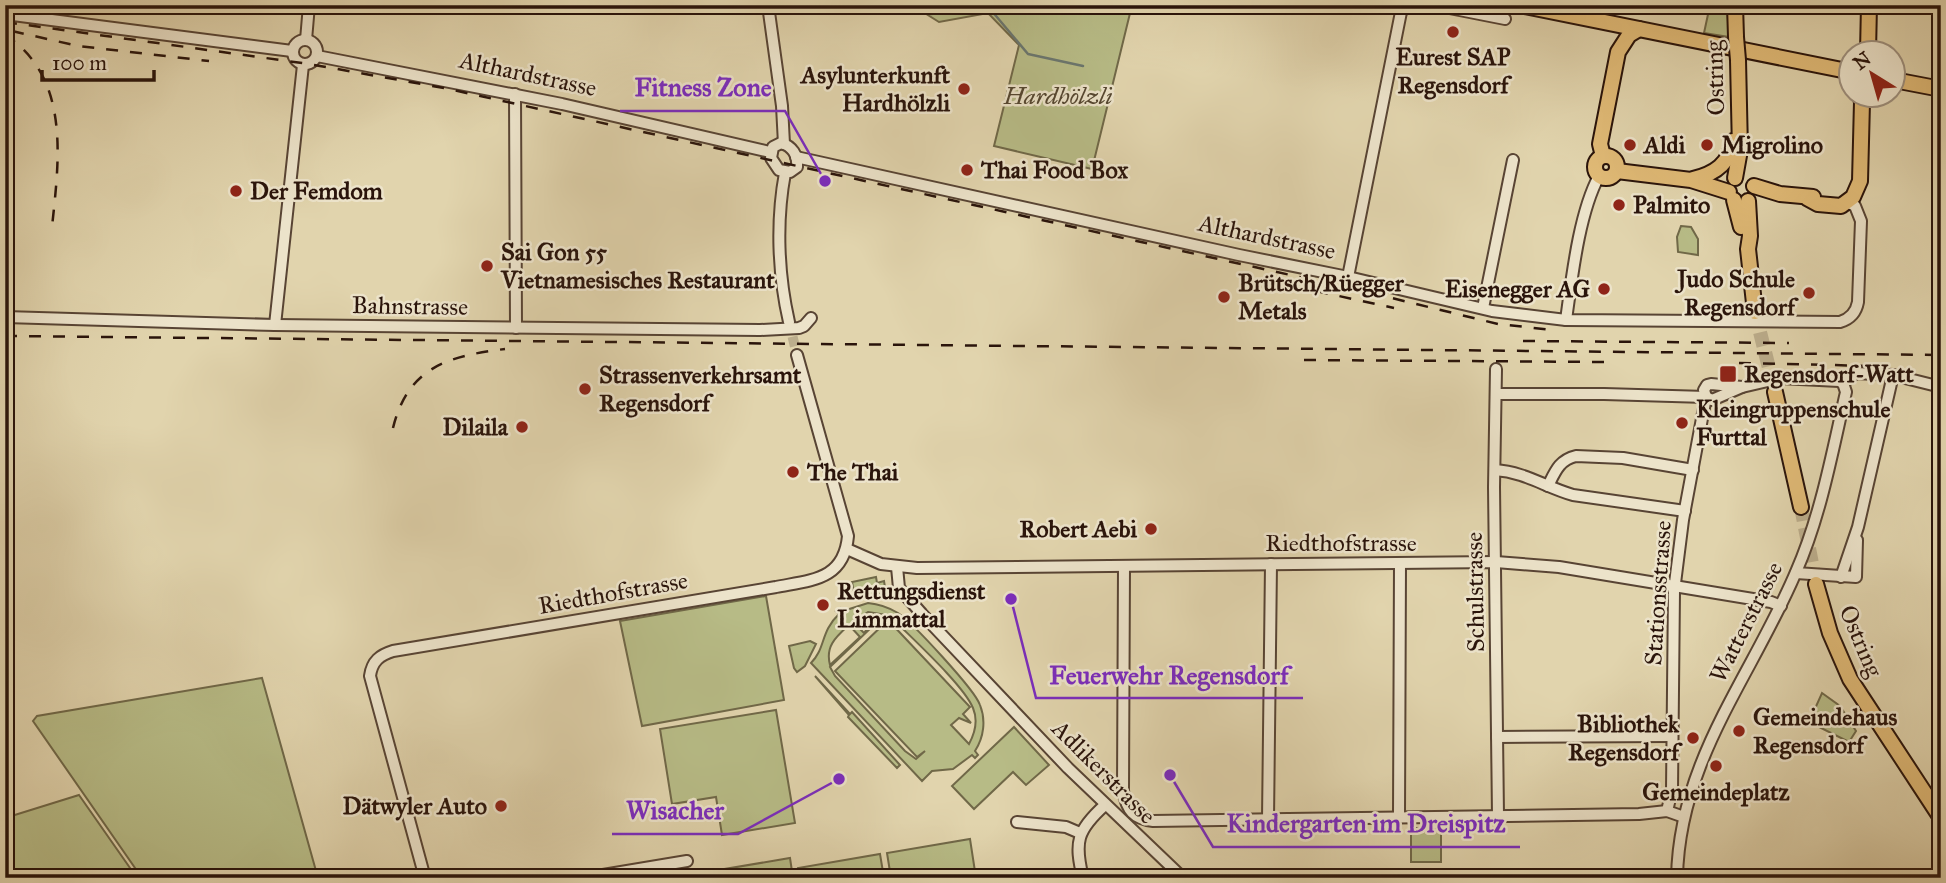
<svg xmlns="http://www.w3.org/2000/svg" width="1946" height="883" font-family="'IM FELL Great Primer',serif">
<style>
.green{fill:#b7bb86;stroke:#706848;stroke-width:2;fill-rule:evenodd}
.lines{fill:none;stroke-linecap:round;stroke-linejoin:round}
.stream{stroke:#6a766f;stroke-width:2.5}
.minor-tunnel{stroke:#bcae8d;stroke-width:10;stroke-dasharray:10 5;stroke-linecap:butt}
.major-tunnel{stroke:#bcae8d;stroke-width:14;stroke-dasharray:14 7;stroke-linecap:butt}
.minor-casing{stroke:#584434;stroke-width:14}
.major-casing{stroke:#2a140b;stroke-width:18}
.minor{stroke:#ece3ca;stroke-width:10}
.major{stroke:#e0ba76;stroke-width:14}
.rail{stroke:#2a140b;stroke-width:2.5;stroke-dasharray:12 12;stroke-linecap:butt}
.major-bridge-casing{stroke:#2a140b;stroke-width:18;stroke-linecap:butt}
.major-bridge{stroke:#e0ba76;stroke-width:14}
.poi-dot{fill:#8f2418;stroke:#ece3ca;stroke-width:2.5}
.labels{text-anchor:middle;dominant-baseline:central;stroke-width:5;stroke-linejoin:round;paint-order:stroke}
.poi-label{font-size:24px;font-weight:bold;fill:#2a140b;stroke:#ece3ca;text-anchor:start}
.street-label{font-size:24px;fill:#2a140b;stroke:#ece3ca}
.park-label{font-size:24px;font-style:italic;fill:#544630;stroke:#ece3ca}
.leader{fill:none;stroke:#7b2cbf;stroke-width:2.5}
.callout-dot{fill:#7b2cbf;stroke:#ece3ca;stroke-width:2.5}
.callout-label{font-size:26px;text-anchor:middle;font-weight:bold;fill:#7b2cbf;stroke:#ece3ca;stroke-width:5;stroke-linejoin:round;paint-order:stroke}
</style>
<rect width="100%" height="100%" fill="#e1d4ad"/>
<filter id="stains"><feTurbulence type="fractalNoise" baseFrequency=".00286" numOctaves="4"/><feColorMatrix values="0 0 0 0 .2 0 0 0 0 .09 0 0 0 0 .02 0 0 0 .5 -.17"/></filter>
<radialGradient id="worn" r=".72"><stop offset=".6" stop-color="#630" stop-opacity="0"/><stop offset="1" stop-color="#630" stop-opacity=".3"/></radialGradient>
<g class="green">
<path d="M912,5H1132L1092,169L994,146L1019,45L988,13L939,22Z"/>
<path d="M1710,5H1727L1729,37L1704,33Z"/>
<path d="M1681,226L1691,227L1698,239V255L1678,252L1677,237Z"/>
<path d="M876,577L877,583L884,581L886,593L855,599L852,582Z"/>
<path d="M766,596L784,700L642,726L620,621Z"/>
<path d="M868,603C879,604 888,607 898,613C912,622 975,690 980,705C986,720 984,737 975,751L978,755L975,758L972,755L953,769L932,771L922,781L811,663C826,648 820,632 839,614L836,611L840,608L843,611ZM868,612L886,615L897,623C916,642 964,686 973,708C978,720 975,733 969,744L951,725L959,718L971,723L963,714L970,707L888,620L835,671L917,757L925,751L916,759L905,751L835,676L830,667L875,624L878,626L884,620L879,615L864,633L853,622ZM849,625L860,637L830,665C825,646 836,637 849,625Z"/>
<path d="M810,641L816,644L805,666L797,672L794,668L789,646Z"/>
<path d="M815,676L850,714L852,712L900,765L897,768L848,717L849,715Z"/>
<path d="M262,678L318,878H142L33,721L37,716Z"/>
<path d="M1822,693L1840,706L1856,731L1849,742L1809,722Z"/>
<path d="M776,710L795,823L722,835L716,797L672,804L660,729Z"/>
<path d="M1014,727L1049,765L1026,785L1013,772L974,809L952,786Z"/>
<path d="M79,795L137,878H5V818Z"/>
<rect x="1411" y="828" width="30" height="34"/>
<path d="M970,839L976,878H891L887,853Z"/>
<path d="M880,854L884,878H799L798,868Z"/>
<path d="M790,858L793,878H671Z"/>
</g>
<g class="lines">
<path class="stream" d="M931,14L983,7L991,10L1028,54L1083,66"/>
<path class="minor-tunnel" d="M789,322L797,355"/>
<g class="major-tunnel">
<path d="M1755,312L1775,392"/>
<path d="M1801,507L1816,584"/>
</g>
<defs>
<g id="minor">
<path d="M768,5L782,106L784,144"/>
<path d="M1434,5L1505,19"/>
<path d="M5,14L292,51"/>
<circle cx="305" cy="52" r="12"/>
<path d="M306,40L309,5"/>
<path d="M317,56L562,104L770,152"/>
<path d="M515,94L516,328"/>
<path d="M781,143C792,146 798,155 797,167L790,172L779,170L771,158L773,147Z"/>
<path d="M796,157L1239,255L1348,277L1492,311L1566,320L1840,322C1850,319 1856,313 1858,302L1861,221L1855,206L1847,202"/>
<path d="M785,173C776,221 778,274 789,322"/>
<path d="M1348,277L1401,12L1408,5"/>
<path d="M1483,308L1513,160"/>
<path d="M5,317L275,325L760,330L799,328L804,326L811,318"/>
<path d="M1566,320C1572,277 1579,213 1599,176"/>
<path d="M275,325L303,65"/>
<path d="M1496,369L1494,487L1498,815"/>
<path d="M1843,383L1856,373L1893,375L1941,387"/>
<path d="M1496,394H1604L1706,397L1712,400L1742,387L1780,378L1839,381L1843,383"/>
<path d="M1495,470C1525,472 1545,487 1573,495L1685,511"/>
<path d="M1548,486C1555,472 1559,460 1576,456L1623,458L1693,470"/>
<path d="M847,549L881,564L917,568L1496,562L1559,567L1771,602L1781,606"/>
<path d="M1124,566L1123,791C1127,810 1133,819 1153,821L1639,814L1667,811L1684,817"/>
<path d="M897,567L899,588L922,614L1068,768L1183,878"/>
<path d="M1796,573L1856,577L1857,540"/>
<path d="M1841,577L1858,527L1893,375"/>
<path d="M1497,737L1672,736"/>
<path d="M1667,811L1672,790L1674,591L1683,520L1706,397L1704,390L1707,385L1711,384L1742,387"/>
<path d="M1399,816L1400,563"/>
<path d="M1268,819L1271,564"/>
<path d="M1017,822L1066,827L1080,833"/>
<path d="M425,878L370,676C372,661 380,655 393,651L776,587C812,580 844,580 848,536L797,355"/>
<path d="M585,878L687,861"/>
<path d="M1083,878C1074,842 1077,830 1105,805"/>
<path d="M1677,878C1679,760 1752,676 1796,572C1821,515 1832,453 1846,392L1843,383"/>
</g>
<g id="major">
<path d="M1520,5L1852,72"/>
<path d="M1735,5L1736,37"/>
<path d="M1868,52L1869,5"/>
<path d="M1894,80L1941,89"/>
<circle cx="1606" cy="167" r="11"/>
<path d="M1603,156L1600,144L1618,52L1629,35L1639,29"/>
<path d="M1617,171L1691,180L1729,192"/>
<path d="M1735,178L1740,150L1738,60"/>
<path d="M1693,179C1714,174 1730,164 1733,141"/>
<path d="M1754,186L1780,194L1813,197"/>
<path d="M1807,198L1818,204L1841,206L1853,197L1860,181L1862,102L1860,94"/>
<path d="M1734,200L1741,227"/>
<path d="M1748,201L1750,236L1748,249L1755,312"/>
<path d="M1775,392L1801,507"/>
<path d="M1816,584L1830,633L1850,679L1941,818"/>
</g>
</defs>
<use href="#minor" class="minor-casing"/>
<use href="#major" class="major-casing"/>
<use href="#minor" class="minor"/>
<use href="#major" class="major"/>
<g class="rail">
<path d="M5,22L309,64L444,88L1363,291L1498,324L1553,330"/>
<path d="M12,31L78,46L209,61"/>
<path d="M5,35C71,77 59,160 52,227"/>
<path d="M1316,291L1394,308"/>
<path d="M5,336L1941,355"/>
<path d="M1523,341L1789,343"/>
<path d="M1304,360L1610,362"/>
<path d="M1739,363L1875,366"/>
<path d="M393,428C408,367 448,356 505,349"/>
</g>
<defs>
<path id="major-bridge" d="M1736,37L1738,60"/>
</defs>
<use href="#major-bridge" class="major-bridge-casing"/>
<use href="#major-bridge" class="major-bridge"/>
</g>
<g class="poi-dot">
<circle cx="1453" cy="32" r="7"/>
<circle cx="964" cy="89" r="7"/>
<circle cx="1630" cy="145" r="7"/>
<circle cx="1707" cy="145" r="7"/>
<circle cx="967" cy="170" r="7"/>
<circle cx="236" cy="191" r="7"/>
<circle cx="1619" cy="205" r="7"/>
<circle cx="487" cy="266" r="7"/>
<circle cx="1604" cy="289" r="7"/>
<circle cx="1809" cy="293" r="7"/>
<circle cx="1224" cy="297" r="7"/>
<rect x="1719" y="365" width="18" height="18" rx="3.5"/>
<circle cx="585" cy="389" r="7"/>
<circle cx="1682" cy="423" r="7"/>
<circle cx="522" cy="427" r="7"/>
<circle cx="793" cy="472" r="7"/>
<circle cx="1151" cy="529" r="7"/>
<circle cx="823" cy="605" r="7"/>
<circle cx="1739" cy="731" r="7"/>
<circle cx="1693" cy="738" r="7"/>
<circle cx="1716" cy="766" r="7"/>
<circle cx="501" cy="806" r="7"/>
</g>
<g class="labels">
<g class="poi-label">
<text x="1453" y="57" text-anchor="middle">Eurest SAP<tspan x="1453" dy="28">Regensdorf</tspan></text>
<text x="950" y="75" text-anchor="end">Asylunterkunft<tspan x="950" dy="28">Hardhölzli</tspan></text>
<text x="1644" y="145">Aldi</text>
<text x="1721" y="145">Migrolino</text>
<text x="981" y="170">Thai Food Box</text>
<text x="250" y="191">Der Femdom</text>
<text x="1633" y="205">Palmito</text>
<text x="501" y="252">Sai Gon 55<tspan x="501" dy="28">Vietnamesisches Restaurant</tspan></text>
<text x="1795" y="279" text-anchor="end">Judo Schule<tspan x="1795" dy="28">Regensdorf</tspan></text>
<text x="1238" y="283">Brütsch/Rüegger<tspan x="1238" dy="28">Metals</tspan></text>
<text x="1590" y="289" text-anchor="end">Eisenegger AG</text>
<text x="1744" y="374">Regensdorf-Watt</text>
<text x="599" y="375">Strassenverkehrsamt<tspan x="599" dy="28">Regensdorf</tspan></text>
<text x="1696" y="409">Kleingruppenschule<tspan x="1696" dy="28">Furttal</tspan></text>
<text x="508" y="427" text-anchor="end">Dilaila</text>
<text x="807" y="472">The Thai</text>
<text x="1137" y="529" text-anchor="end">Robert Aebi</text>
<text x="837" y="591">Rettungsdienst<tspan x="837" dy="28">Limmattal</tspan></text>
<text x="1753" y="717">Gemeindehaus<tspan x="1753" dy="28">Regensdorf</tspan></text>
<text x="1679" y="724" text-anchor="end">Bibliothek<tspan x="1679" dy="28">Regensdorf</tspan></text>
<text x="1716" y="792" text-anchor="middle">Gemeindeplatz</text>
<text x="487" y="806" text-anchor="end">Dätwyler Auto</text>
</g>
<g class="street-label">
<text transform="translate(528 74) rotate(12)">Althardstrasse</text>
<text transform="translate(1715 78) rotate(-92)">Ostring</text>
<text transform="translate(1267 237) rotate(12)">Althardstrasse</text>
<text transform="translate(410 306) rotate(1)">Bahnstrasse</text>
<text x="1341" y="543">Riedthofstrasse</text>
<text transform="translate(1475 592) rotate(-91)">Schulstrasse</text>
<text transform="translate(613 593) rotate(-10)">Riedthofstrasse</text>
<text transform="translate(1658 593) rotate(-86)">Stationsstrasse</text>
<text transform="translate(1746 622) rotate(-63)">Watterstrasse</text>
<text transform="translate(1861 641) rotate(67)">Ostring</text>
<text transform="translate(1104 772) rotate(45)">Adlikerstrasse</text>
</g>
<g class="park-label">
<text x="1058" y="96">Hardhölzli</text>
</g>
</g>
<path class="leader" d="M825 181L785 111H620M1011 599L1036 698H1303M839 779L738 834H612M1170 775L1213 847H1520"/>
<g class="callout-dot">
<circle cx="825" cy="181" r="7"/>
<circle cx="1011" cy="599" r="7"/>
<circle cx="839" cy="779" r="7"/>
<circle cx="1170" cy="775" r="7"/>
</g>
<g class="callout-label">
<text x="703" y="96">Fitness Zone</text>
<text x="1169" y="684">Feuerwehr Regensdorf</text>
<text x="675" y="819">Wisacher</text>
<text x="1366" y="832">Kindergarten im Dreispitz</text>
</g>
<rect width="1946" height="883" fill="none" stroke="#e1d4ad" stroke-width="28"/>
<rect x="7" y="7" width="1932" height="869" fill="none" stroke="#2a140b" stroke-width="3.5"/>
<rect x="14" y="14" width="1918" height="855" fill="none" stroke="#2a140b" stroke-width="2"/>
<g transform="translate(1872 74) rotate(323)"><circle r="33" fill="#ece3ca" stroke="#9e907e" stroke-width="2"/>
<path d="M0-5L12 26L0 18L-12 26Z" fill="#8f2418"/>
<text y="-10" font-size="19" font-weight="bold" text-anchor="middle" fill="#2a140b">N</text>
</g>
<path d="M42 70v10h112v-10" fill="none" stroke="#2a140b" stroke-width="3.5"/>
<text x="52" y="70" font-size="21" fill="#2a140b" stroke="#ece3ca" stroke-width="5" paint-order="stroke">100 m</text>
<rect width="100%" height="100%" filter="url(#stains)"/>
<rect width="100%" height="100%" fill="url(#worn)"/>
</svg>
